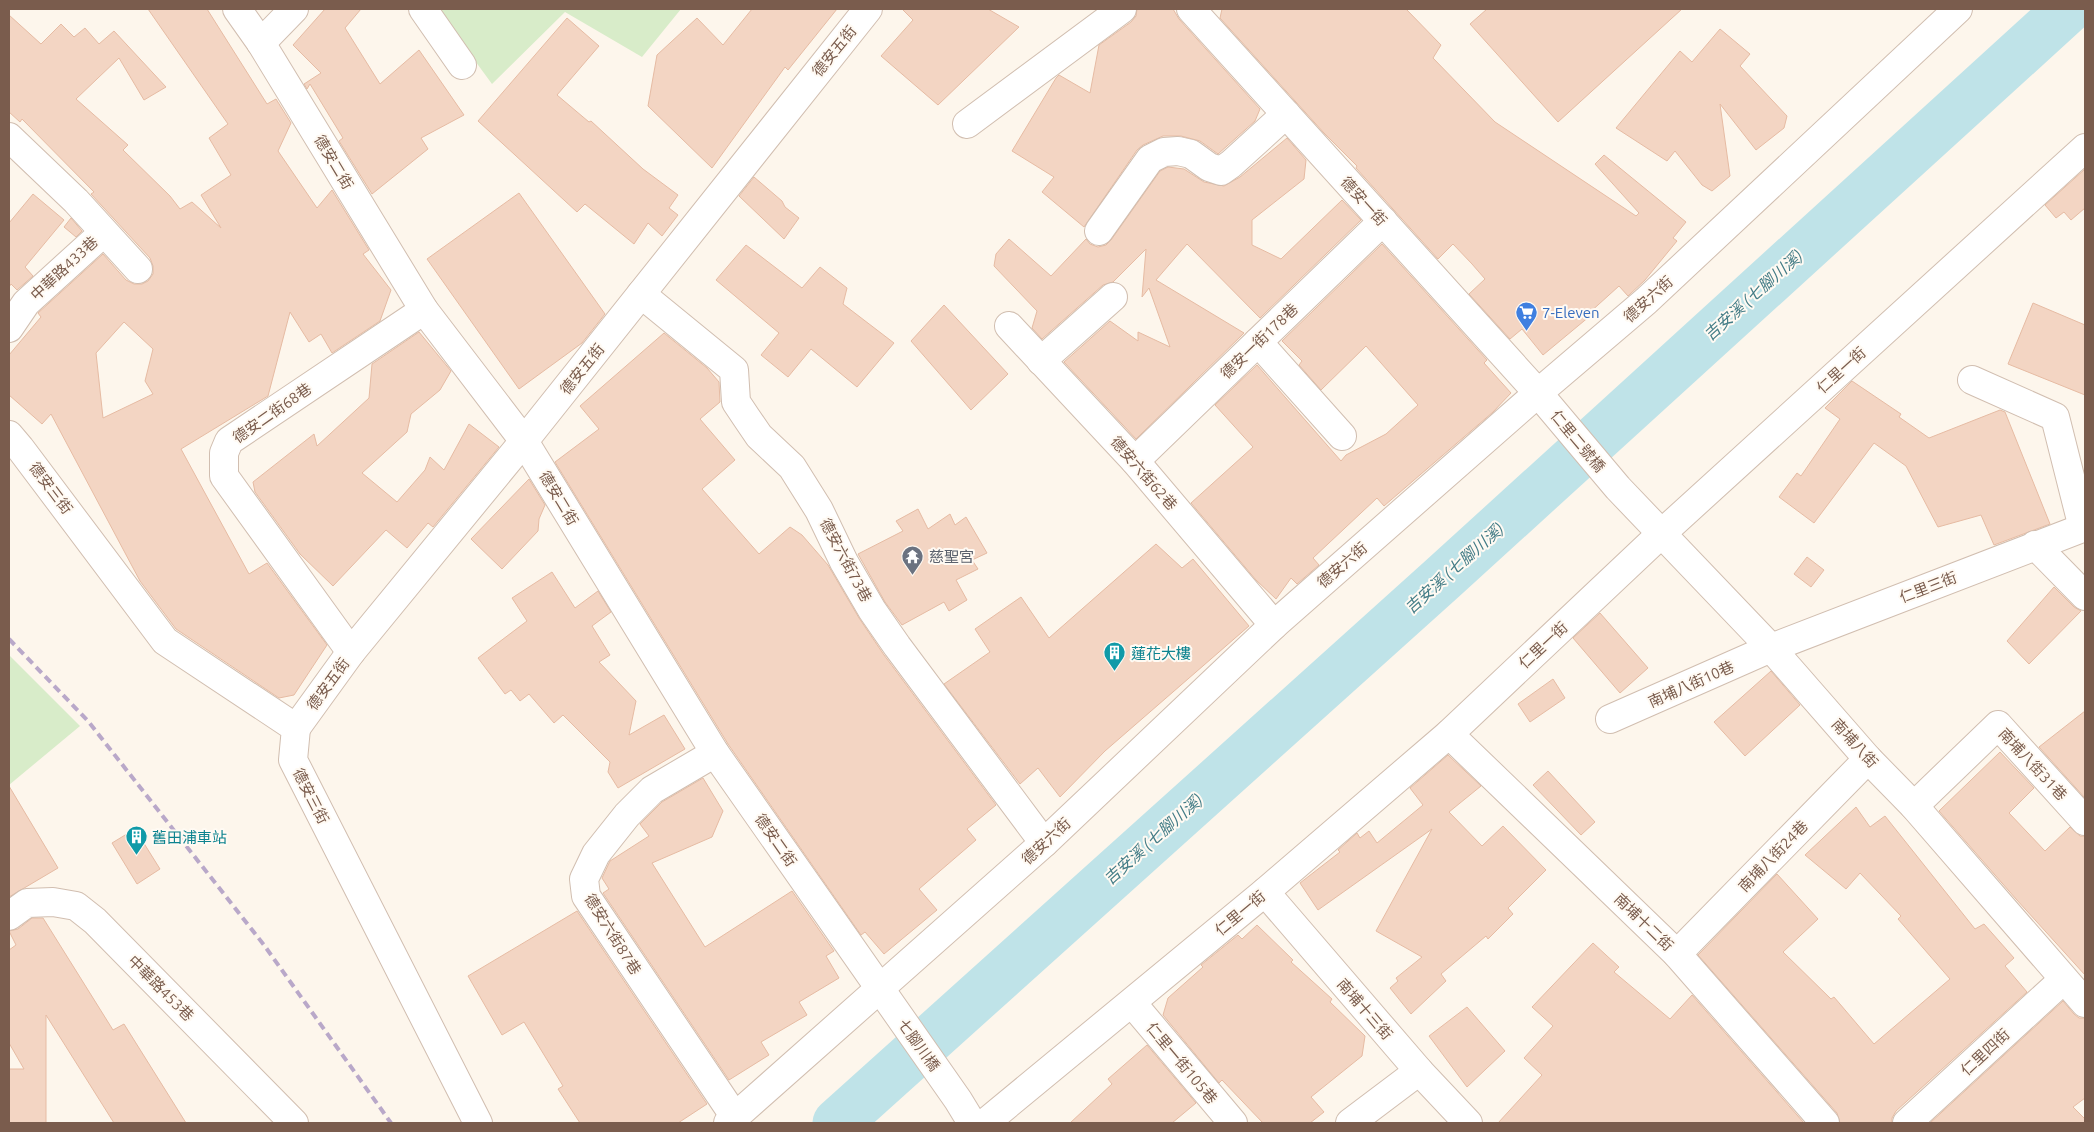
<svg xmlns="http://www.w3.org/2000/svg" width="2094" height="1132" font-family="Ubuntu,'Noto Sans TC',sans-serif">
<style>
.green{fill:#d8ecc9}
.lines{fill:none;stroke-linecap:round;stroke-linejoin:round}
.river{stroke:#bfe3e8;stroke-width:49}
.building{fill:#f3d5c3;stroke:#e6bba3;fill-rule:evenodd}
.minor-casing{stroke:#d1beb0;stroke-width:30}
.minor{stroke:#fff;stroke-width:28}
.rail{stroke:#b9a8c9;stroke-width:4;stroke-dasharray:8 5;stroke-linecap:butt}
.labels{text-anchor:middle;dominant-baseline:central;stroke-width:4;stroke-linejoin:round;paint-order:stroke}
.street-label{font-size:15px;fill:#7a5c4d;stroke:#fffaf3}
.shop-label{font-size:15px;fill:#366cbe;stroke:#fffaf3;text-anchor:start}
.worship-label{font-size:15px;fill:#5b616d;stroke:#fffaf3;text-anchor:start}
.culture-label{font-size:15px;fill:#0d838f;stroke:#fffaf3;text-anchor:start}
.water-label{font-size:16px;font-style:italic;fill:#437c86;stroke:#fffaf3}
</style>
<rect width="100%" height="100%" fill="#fdf6ec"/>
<g class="green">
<path d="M437,9H681L642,57L565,12L492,84Z"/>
<path d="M9,655L80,726L9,785Z"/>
</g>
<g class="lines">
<path class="river" d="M837,1123L1443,578L2068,9"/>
</g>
<g class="building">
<path d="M148,9H207L267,104L276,99L291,123L278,151L317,208L332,190L369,250L363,254L391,290L380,321L332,353L321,334L309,342L290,312L268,396L181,449L249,574L267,563L327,645L294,695L279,698L176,629L140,581L51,414L42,424L9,395V355L41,317L38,313L103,254L126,280L134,284H142L148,281L153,274V266L150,258L91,194L94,192L22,119L20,122L9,112V15L41,44L61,24L74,37L85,28L99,44L114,31L166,87L144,100L119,58L76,99L128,145L123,150L170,196L180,209L192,202L221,228L201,195L231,175L209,138L228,124ZM124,322L153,349L145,381L153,394L103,418L96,353Z"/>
<path d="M325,9H361L345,28L380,84L419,50L464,115L421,138L428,149L372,194L339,141L343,138L310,84L307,89L304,84L321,73L293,45Z"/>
<path d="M752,9H837L788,70L785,67L712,168L648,106L657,55L697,18L723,45Z"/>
<path d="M902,9H988L1019,27L938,105L881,56L913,20Z"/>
<path d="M1137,9H1173L1179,19L1260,109L1255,121L1218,154L1200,141L1181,136H1163L1143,145L1137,150L1084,227L1042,192L1054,177L1012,151L1056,78L1059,75L1090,93L1099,45L1131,22L1136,16Z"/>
<path d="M1222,9H1406L1441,45L1433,58L1495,122L1636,216L1639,213L1595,164L1604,155L1686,222L1673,238L1677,241L1645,280L1628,296L1619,286L1588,314L1590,316L1543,355L1522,329L1510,339L1469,294L1485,279L1472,264L1453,244L1438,259L1356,168L1357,166L1324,133L1220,18Z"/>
<path d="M1487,9H1682L1558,122L1470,24Z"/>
<path d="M567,18L599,46L557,95L589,122L591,121L643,169L678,195L669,208L678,215L662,236L648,223L634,244L585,204L577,212L478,121Z"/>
<path d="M1720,29L1750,54L1740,66L1787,116L1784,128L1756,150L1720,104L1730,176L1712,191L1702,185L1675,151L1667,161L1616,128L1680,51L1692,62Z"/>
<path d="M1287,138L1306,160L1304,179L1252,220V245L1281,259L1342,200L1361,220L1260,318L1187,244L1156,280L1244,333L1136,439L1064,362L1110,321L1138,341V332L1170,347L1149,288L1142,297L1146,249L1113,282L1103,285L1042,339L1032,328L1037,311L994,266L996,254L1009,239L1051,276L1086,239L1090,244L1098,247L1106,245L1111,240L1160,171L1168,167L1184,169L1204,182L1224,186L1240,177Z"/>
<path d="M2085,169V208L2071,220L2064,212L2056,218L2045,205Z"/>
<path d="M754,177L782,201L785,207L799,218L784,239L739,196Z"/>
<path d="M519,193L605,314L582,343L519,389L427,259Z"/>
<path d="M33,194L64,220L25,267L33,276L17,290L11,284L9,287V223Z"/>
<path d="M71,218L82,231L76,237L64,227Z"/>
<path d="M1382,244L1487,360L1484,363L1511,393L1493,412L1384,506L1377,498L1313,558L1319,565L1297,584L1291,578L1276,599L1256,580L1191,503L1253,447L1215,405L1257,365L1341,461L1346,455L1386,434L1418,405L1366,346L1321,390L1299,365L1302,361L1282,341Z"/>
<path d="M746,245L802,288L820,267L847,288L843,304L894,343L857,387L811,349L788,377L761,355L779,333L716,280Z"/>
<path d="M2033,303L2085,325V395L2008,364Z"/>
<path d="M944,305L1008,374L971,410L911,341Z"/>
<path d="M419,332L451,371L440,390L411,414L407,432L362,473L397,502L425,470L430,457L444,470L469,424L499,447L433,527L428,523L407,548L386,530L333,586L300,554L255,492L253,482L314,434L317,446L369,398L372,364Z"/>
<path d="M664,333L707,368L719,382L720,402L700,419L735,460L702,489L759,554L790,527L802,535L828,565L859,618L884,655L996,805L967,829L976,840L919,889L937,910L884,954L865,932L861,935L728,744L555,462L599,429L580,406Z"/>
<path d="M1852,381L1901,414L1899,417L1929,438L2000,410L2005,412L2050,524L1994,545L1981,515L1938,527L1906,466L1874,443L1814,523L1779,497L1797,473L1801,476L1840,419L1825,408Z"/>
<path d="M529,479L545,505L539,519L538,531L502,569L471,539Z"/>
<path d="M918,509L928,529L950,514L955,525L966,517L987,553L972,560L978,569L956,580L967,600L949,611L944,602L902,625L885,602L858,554L903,531L896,521Z"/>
<path d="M1156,544L1182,568L1193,559L1249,626L1105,751L1060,797L1038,768L1020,784L944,684L990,652L975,629L1021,597L1049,638Z"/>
<path d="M1807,557L1824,570L1811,587L1794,574Z"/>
<path d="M552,572L575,608L598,591L611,612L592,626L610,655L599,662L636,701L629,735L664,715L685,749L618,788L608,772L610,762L563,715L554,723L529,694L520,701L511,690L505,694L478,658L527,621L512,598Z"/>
<path d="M2054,587L2074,607L2081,611L2029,664L2007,641Z"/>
<path d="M1600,613L1648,668L1620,693L1573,638Z"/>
<path d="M1771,671L1800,705L1745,756L1714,722Z"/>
<path d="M1553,679L1565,698L1530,722L1518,704Z"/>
<path d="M2085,711V798L2039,747Z"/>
<path d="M2000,752L2034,788L2009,813L2045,851L2070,827L2080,836H2085V975L2016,899L1939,811Z"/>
<path d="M1448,755L1481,786L1449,812L1482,846L1503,826L1546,870L1508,908L1513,914L1488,939L1486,936L1441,974L1446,981L1411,1014L1390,988L1398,981L1396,978L1422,957L1376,931L1432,829L1318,910L1300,883L1340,852L1338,850L1357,833L1360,838L1369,831L1377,843L1423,805L1410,788Z"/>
<path d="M1548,771L1595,822L1581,835L1533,785Z"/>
<path d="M703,778L723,811L712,837L652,863L705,947L792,891L834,951L826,956L839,978L799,1002L807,1015L761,1042L769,1055L729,1080L603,893L609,889L602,878L610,861L649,836L640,824L662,802Z"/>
<path d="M9,786L58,868L9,897Z"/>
<path d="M1856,807L1870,827L1885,816L1975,929L1984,924L2014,958L2005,966L2027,992L1896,1111L1892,1118V1123H1840L1837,1113L1698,955L1777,874L1818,919L1783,952L1831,999L1834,997L1874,1044L1950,979L1898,919L1901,916L1860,873L1846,889L1805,855Z"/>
<path d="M135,829L160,869L137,884L112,843Z"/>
<path d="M577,911L707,1104L678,1123H580L558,1089L563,1086L524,1022L502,1035L468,976Z"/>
<path d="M32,918H43L113,1030L124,1024L186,1123H114L46,1015V1123H9V1069H24L9,1043V950L16,945L9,931L18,929Z"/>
<path d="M1257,925L1293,960L1291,962L1332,999L1330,1002L1365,1036L1362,1056L1311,1097L1324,1112L1310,1123H1263L1222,1080L1219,1083L1163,1015L1168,998L1203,967L1201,965L1238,935L1242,939Z"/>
<path d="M1593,943L1619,967L1614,972L1670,1019L1692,995L1804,1123H1498L1542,1075L1524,1058L1553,1026L1532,1007Z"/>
<path d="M2063,1001L2074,1014L2079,1018H2085V1098L2073,1107L2085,1119V1123H1930Z"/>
<path d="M1467,1007L1505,1051L1467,1087L1429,1036Z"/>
<path d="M1147,1045L1196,1103L1172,1123H1070L1112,1084L1108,1079Z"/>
</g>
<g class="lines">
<defs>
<g id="minor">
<path d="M237,9L261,43L424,310L524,441L715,753L958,1100L972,1123"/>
<path d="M423,9L462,65"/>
<path d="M1191,9L1538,393L1618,488L1771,648L1868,759L1914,806L2085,1003"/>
<path d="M261,43L294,9"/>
<path d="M967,124L1122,9"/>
<path d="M9,137L76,201L138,269"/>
<path d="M1099,231L1150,159L1164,152L1178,151L1191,154L1209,167L1221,171L1231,164L1286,114"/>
<path d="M641,294L734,370L736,402L746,417L759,436L792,467L819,510L844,562L872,610L897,646L1044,843"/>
<path d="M1009,326L1135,461L1274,625"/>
<path d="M9,328L26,303L103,233"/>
<path d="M1258,342L1342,436"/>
<path d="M1041,361L1113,297"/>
<path d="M1972,380L2055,417L2083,528"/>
<path d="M9,435L20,448L165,641L296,728L293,760L478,1123"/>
<path d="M1135,461L1383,221"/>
<path d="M2035,545L2085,596"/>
<path d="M351,652L224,476V453L229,441L424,310"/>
<path d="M1610,719L1771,648L2085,527"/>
<path d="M296,728L351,652L524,441L868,9"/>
<path d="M1449,734L1677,954L1825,1123"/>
<path d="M715,753L652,790L627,815L596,854L584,879L586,896L735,1117"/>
<path d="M1914,806L1998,725L2085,821"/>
<path d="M1265,892L1419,1071L1468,1123"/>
<path d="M9,916L27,903L53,902L76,906L95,921L294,1123"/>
<path d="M1677,954L1868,759"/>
<path d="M1132,1003L1233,1123"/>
<path d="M728,1123L1044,843L1274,625L1538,393L1646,301L1958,9"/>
<path d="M985,1123L1265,892L1449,734L1661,534L2085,148"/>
<path d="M1350,1123L1419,1071"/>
<path d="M1907,1123L2063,980"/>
</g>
</defs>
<use href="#minor" class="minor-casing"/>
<use href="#minor" class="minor"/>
<path class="rail" d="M9,639L88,721L264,945L391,1123"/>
</g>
<defs>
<symbol id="supermarket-pin" viewBox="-11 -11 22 30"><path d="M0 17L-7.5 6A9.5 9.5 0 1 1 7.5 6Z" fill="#3f7fe0" stroke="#fffaf3"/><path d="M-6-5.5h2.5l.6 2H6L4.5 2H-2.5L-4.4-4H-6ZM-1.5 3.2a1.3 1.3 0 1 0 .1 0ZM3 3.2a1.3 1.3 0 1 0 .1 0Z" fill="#fff"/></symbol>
<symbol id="temple-pin" viewBox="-11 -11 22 30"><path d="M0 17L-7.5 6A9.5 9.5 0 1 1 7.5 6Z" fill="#6b7280" stroke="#fffaf3"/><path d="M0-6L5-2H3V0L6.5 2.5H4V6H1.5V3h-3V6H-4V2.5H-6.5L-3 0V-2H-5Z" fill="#fff"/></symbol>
<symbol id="building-pin" viewBox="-11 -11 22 30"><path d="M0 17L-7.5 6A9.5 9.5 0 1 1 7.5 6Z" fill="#0f9aa8" stroke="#fffaf3"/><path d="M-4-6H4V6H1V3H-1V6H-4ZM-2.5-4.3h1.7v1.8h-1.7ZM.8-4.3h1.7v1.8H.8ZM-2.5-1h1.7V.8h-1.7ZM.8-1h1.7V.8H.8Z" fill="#fff"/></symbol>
</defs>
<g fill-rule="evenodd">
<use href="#supermarket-pin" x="1514" y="300" width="25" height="34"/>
<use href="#temple-pin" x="900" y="544" width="25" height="34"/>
<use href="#building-pin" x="1102" y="640" width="25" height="34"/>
<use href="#building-pin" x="124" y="824" width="25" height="34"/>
</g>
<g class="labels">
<g class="street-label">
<text transform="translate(834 51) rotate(-51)">德安五街</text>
<text transform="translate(334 162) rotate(59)">德安二街</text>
<text transform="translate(1364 201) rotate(48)">德安一街</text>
<text transform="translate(64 268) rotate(-43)">中華路433巷</text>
<text transform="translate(1648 299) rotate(-42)">德安六街</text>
<text transform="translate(1259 341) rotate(-44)">德安一街178巷</text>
<text transform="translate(582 369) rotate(-51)">德安五街</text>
<text transform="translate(1841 370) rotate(-42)">仁里一街</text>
<text transform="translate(272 413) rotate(-35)">德安二街68巷</text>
<text transform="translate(1578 441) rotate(50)">仁里二號橋</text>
<text transform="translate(1144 473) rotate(49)">德安六街62巷</text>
<text transform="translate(51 488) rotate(53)">德安三街</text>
<text transform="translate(559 498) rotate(59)">德安二街</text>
<text transform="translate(846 560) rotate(62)">德安六街73巷</text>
<text transform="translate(1342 565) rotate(-41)">德安六街</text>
<text transform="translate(1928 587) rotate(-21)">仁里三街</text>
<text transform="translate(1543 645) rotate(-43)">仁里一街</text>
<text transform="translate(328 684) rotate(-54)">德安五街</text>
<text transform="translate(1691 684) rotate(-24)">南埔八街10巷</text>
<text transform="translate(1855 743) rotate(48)">南埔八街</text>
<text transform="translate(2033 764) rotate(47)">南埔八街31巷</text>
<text transform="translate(311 796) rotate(63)">德安三街</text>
<text transform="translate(776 840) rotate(55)">德安二街</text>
<text transform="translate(1046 841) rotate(-43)">德安六街</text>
<text transform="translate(1773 856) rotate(-46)">南埔八街24巷</text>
<text transform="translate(1240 913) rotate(-40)">仁里一街</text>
<text transform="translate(1644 922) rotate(44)">南埔十二街</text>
<text transform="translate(613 934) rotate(58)">德安六街87巷</text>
<text transform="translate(161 988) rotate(45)">中華路453巷</text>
<text transform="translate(1365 1009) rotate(49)">南埔十三街</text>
<text transform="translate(919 1045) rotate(54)">七腳川橋</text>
<text transform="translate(1985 1052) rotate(-43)">仁里四街</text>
<text transform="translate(1182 1063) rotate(50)">仁里一街105巷</text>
</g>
<g class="shop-label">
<text x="1542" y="312">7-Eleven</text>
</g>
<g class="worship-label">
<text x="929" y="556">慈聖宮</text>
</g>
<g class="culture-label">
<text x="1131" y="653">蓮花大樓</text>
<text x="152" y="837">舊田浦車站</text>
</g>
<g class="water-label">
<text transform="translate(1753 295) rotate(-42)">吉安溪 (七腳川溪)</text>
<text transform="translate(1454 568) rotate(-42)">吉安溪 (七腳川溪)</text>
<text transform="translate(1153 839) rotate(-42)">吉安溪 (七腳川溪)</text>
</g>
</g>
<rect width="2094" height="1132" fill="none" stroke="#7a5c4d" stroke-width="20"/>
</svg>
